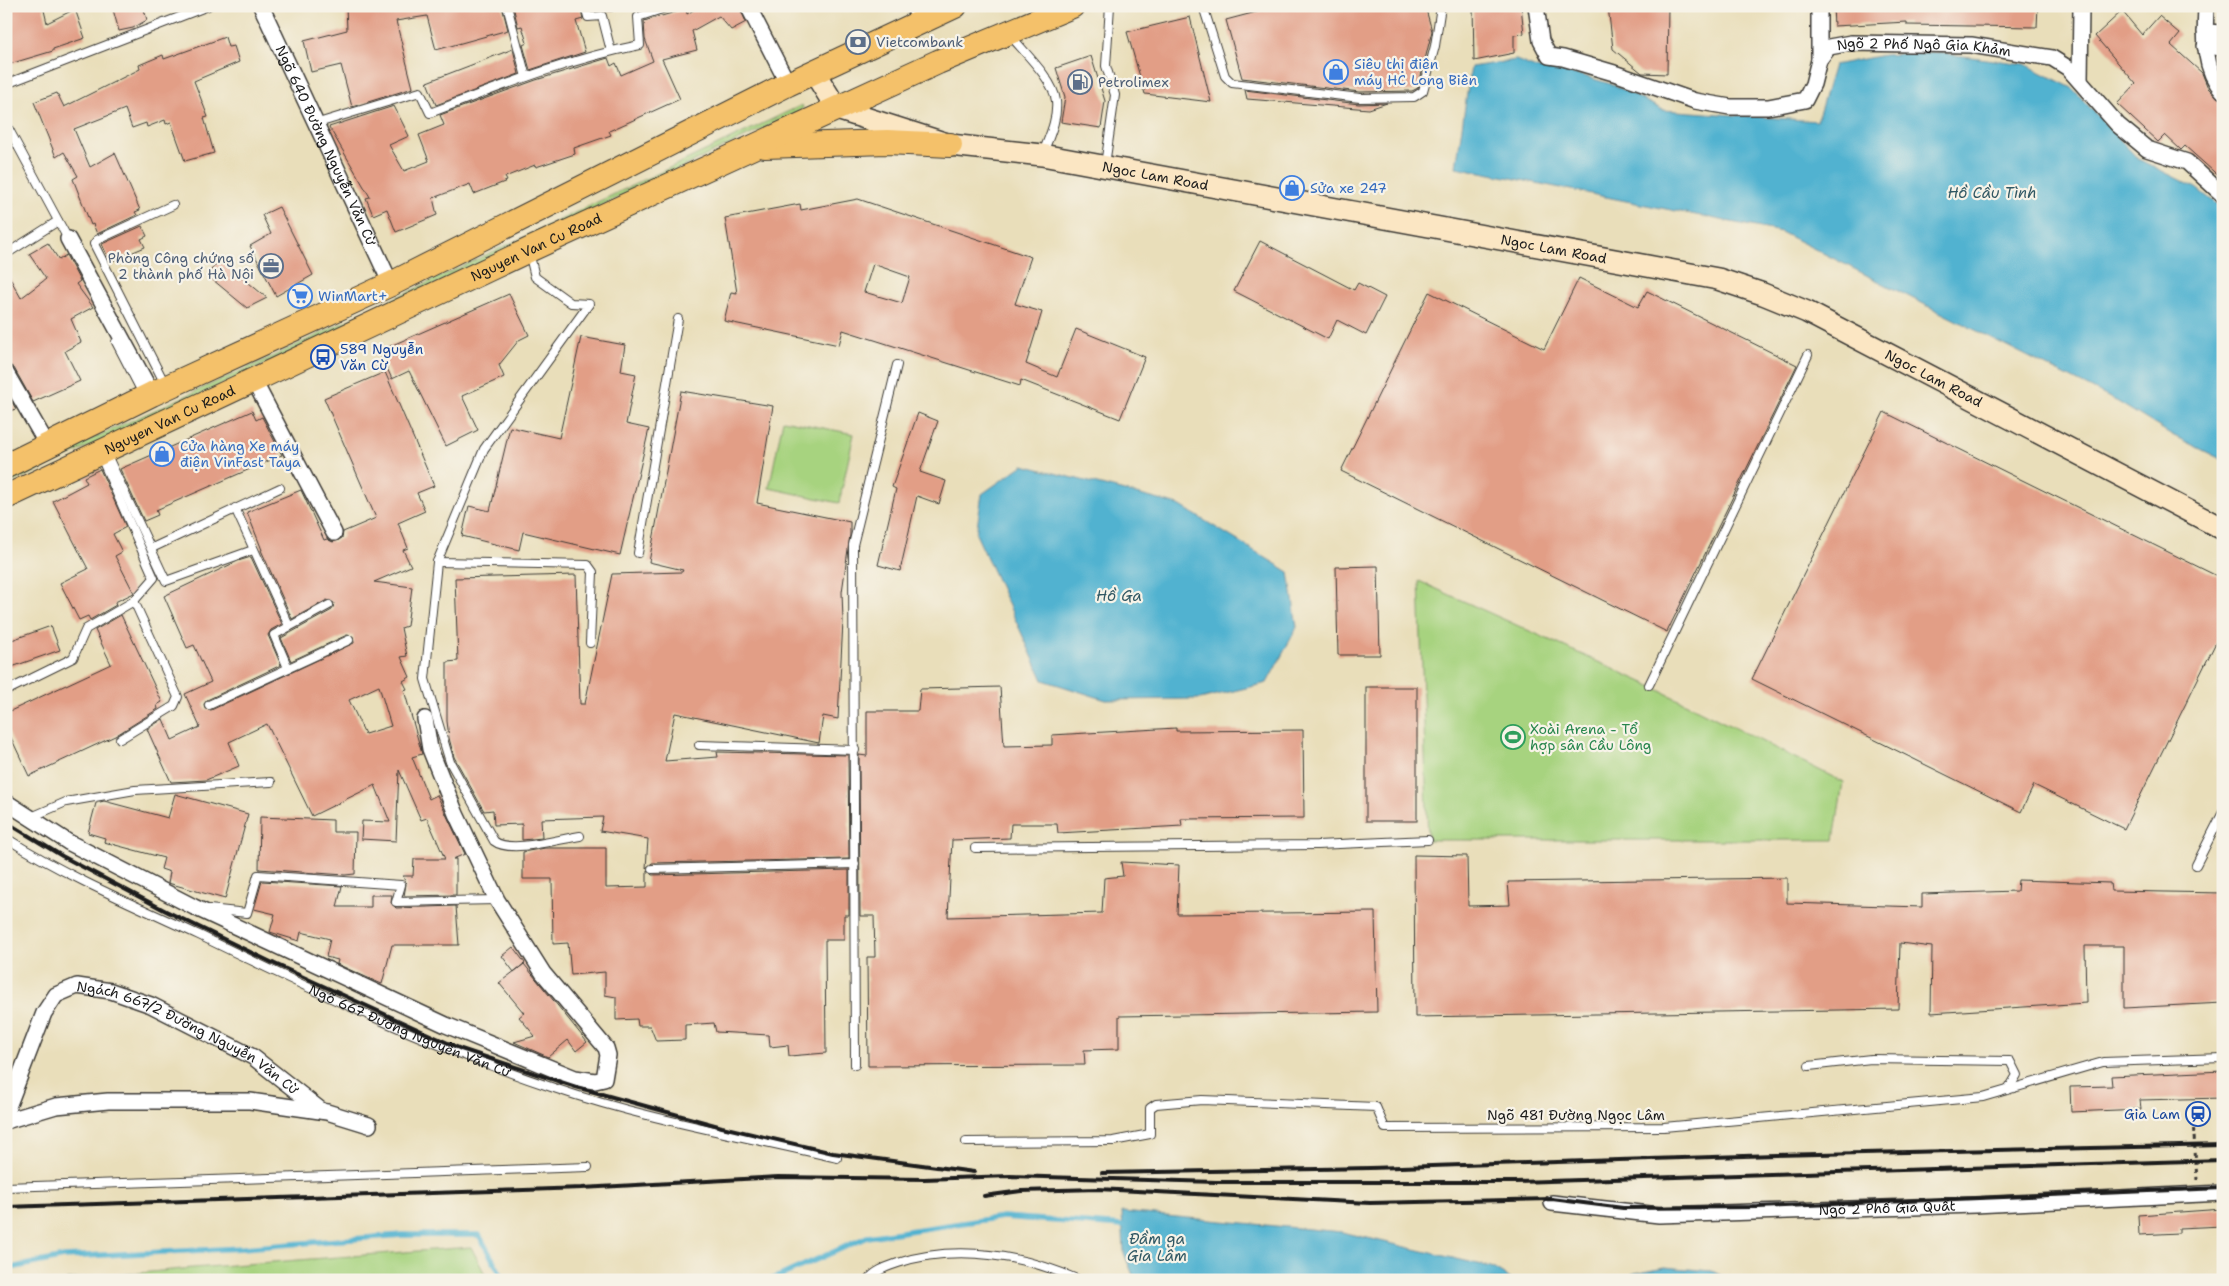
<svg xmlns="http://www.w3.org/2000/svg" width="2229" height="1286" font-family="'Shantell Sans',sans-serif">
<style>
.green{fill:#a7d37f;stroke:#62784e}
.water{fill:#51b2d0;stroke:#366776}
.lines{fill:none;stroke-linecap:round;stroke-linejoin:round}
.stream{stroke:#51b2d0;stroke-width:5.5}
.building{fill:#e29e86;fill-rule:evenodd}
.lane-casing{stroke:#3b3934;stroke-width:10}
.street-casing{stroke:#3b3934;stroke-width:18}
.secondary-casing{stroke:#3b3934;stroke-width:24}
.primary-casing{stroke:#3b3934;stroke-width:26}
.path{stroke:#3b3934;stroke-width:3;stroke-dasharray:4 4;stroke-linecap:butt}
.lane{stroke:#fff;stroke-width:8}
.street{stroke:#fff;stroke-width:15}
.secondary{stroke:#fbe6c3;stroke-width:21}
.primary{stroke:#f4c16a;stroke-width:24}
.rail{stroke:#1c1c1c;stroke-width:4}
.labels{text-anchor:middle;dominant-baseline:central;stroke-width:4.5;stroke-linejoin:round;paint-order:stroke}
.service-label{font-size:14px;fill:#4e5e75;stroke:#f7f3e8;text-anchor:start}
.street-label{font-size:14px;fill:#1c1c1c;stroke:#f7f3e8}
.shop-label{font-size:14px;fill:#366cbe;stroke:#f7f3e8;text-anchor:start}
.transit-label{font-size:14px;fill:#164399;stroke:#f7f3e8;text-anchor:start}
.leisure-label{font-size:14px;fill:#27864d;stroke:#f7f3e8;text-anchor:start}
.water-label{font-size:15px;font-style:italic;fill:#315864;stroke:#f7f3e8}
</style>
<rect width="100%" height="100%" fill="#f7f3e8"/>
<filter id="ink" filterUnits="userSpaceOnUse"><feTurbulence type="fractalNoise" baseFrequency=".02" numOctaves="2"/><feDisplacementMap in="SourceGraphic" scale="10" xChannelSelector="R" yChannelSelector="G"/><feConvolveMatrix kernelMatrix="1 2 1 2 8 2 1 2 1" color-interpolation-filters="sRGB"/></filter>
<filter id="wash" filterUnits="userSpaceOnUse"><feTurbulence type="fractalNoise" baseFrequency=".0096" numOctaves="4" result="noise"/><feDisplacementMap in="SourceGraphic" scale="20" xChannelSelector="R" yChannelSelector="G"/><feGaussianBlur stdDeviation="1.12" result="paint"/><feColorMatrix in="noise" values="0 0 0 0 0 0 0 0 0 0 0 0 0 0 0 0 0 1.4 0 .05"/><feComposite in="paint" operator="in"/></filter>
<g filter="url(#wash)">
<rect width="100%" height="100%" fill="#e9deba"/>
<g class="green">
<path d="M802,105L803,108L800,111L392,305L6,485V478L269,358Z"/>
<path d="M783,420L854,434L839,503L769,488Z"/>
<path d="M1419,581L1649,685L1843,782L1834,840H1428Z"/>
<path d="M471,1247L488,1280H66L193,1268Z"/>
</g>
<g class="water">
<path d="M1932,52L2025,64L2072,88L2138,159L2196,188L2223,209V460L2172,435L2118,402L1781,232L1456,167L1471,67L1516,60L1536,68L1580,75L1614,85L1663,110L1817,121L1834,65L1884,55Z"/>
<path d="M1023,465L1179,505L1289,572L1297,627L1267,683L1200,699L1106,700L1043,680L976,534L982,494Z"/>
<path d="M1122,1212L1342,1232L1491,1267L1512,1280H1135L1124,1253Z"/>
<path d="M1664,1267L1712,1271L1730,1280H1622L1635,1273Z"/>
<path d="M2155,1277L2156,1280H2089Z"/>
</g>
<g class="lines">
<g class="stream">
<path d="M6,1269L64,1257L243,1248L402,1235H479L504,1280"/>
<path d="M771,1280L867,1237L1003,1217L1123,1226"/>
</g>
</g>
<g id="blocks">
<g class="building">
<path d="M14,6H43L47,23L75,9L85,38L53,49V51L6,65V9Z"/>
<path d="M112,6H143L147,20L133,28L119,31Z"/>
<path d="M346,6H502L508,30L436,50L427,16L396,21L413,88L352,107L341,65L311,72L304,41L347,30Z"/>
<path d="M513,6H580L583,19L576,21L585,52L530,70L523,45L527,43L522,26L518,27Z"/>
<path d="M591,6H612L613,11H592Z"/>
<path d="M700,6H739L746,22L731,30L719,16L692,31L697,50L662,59L680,99L609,131L611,135L574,148L575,154L536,167L535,165L505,177L507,181L474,194L470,184L433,198L437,215L396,232L387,209L373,215L366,198L370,197L329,127L394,106L409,136L389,145L404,171L429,161L419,135L444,125L440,115L536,80L608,58L611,66L616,63L621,75L653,61L645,39L644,21L686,9L687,14Z"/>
<path d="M1279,6H1425L1432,31L1418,88L1412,91L1360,92L1242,78L1226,20Z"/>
<path d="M1473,6H1521L1524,34L1514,35V53L1474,61Z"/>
<path d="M1608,6H1668L1667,74L1642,73L1613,49Z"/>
<path d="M1833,6H2038L2037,27L1907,25V22L1834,26Z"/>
<path d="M2122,11L2142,35L2159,16L2180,34L2171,45L2202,73L2208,88L2223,102V180L2185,146L2181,150L2165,135L2158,142L2117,104L2136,84L2095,36Z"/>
<path d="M1190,17L1211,102L1145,94L1127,32Z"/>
<path d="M225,37L228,47L234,46L239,62L194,81L208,117L204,118L214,153L185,161L171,122L166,124L165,120L147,127L146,123L132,128L125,109L74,129L90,167L115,153L140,210L135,212L137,215L97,234L93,224L91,225L73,179L78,176L64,152L56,157L34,102L57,93L64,107L140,69L139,65L163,55L164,59Z"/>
<path d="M513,49L519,74L436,105L427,82Z"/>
<path d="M1091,56L1105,101L1101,128L1061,122L1065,97L1056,68Z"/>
<path d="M1245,90L1359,104L1387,103L1369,109L1247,99Z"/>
<path d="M858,199L1031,257L1015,304L1042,312L1026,364L1057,377L1076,329L1145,357L1120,419L1021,380L1020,386L843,330L839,345L724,321L731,292L737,293L725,218L800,204L801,210ZM873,264L910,277L902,303L864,292Z"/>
<path d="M279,207L313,275L276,296L250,246L271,234L262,215Z"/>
<path d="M142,226L147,236L141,239L145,247L110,262L102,244Z"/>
<path d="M1260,241L1354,290L1358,283L1385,297L1366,335L1337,320L1328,339L1234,291Z"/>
<path d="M48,243L59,260L66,255L80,281L76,284L93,307L71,319L81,342L65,351L80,381L33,402L14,368L6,364V271L21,298L46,279L29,254Z"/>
<path d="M220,259L267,298L247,308L207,275Z"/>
<path d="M1579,278L1638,307L1647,291L1797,365L1667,632L1341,471L1429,292L1544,349Z"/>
<path d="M509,294L529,335L519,340L499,365L504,377L462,396L478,430L446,446L409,371L392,379L379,351Z"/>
<path d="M581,337L625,345L621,371L636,374L626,424L649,429L620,555L523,532L519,550L462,536L469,506L490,511L510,427L559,438Z"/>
<path d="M385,372L434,486L417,493L425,511L398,523L408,548L403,550L411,566L374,582L412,587L407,626L401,628L407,656L401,657L410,677L403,681L407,689L404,690L422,754L412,757L429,799L437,795L465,854L453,859H456V895L404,896L406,884L403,876H413L414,859H445L427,818L421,820L399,770L396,841L361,839L362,821L390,822L375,785L312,816L267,724L229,742L239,766L206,780L171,782L147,729L163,719L172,740L200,727L185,694L211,682L194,645L187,648L164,596L238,561L251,557L282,624L271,630L268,635L281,665L207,700L204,704L205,709L211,710L354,643L353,636L347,635L291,661L281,638L332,610L334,603L327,600L292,619L261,550H262L247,512L301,490L324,540L327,539L333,542L342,538L343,532L376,518L324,398ZM379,686L391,726L365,734L349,700Z"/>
<path d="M681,391L773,406L757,503L850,522V535L842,592L843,621L838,719L823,716L819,743L675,713L665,761L718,757L717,752L848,755L849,859L652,863L646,868L648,839L600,831L603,817L541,819L542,838L522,840V824L494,825L493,810L484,811L454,757L449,738L447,721V662L458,661L455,578L576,575L580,704H585L612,574L682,572L683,570L649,562Z"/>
<path d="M6,392L16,409L6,412Z"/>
<path d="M252,411L256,420L262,417L282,455L156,510L158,515L144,521L120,469Z"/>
<path d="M1884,412L2223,579V628L2124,829L2034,785L2021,812L1752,679Z"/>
<path d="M918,413L938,421L920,472L946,481L939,504L917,496L900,571L878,565L896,489L892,487Z"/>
<path d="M100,469L126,527L113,534L122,552L115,556L134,593L115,602L116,605L90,620L88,616L79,620L60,583L88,569L53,501L87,483L84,477Z"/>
<path d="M1378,566L1380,655H1338L1336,567Z"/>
<path d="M121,615L162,702L157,705L158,709L115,736L29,776L6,727V713L111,664L95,630Z"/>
<path d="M51,626L60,650L6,669V642Z"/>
<path d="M1000,687L1004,746L1052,745V735L1176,728V731L1303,730L1304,818L1181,819L1182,826L1058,833L1057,824H1011L1010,838L952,840L948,917L1102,913L1104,878L1123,876L1121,862L1179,865L1177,914L1375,912L1377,1012L1119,1016V1049L1084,1050L1085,1065L868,1066L867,957H875L874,916H860L859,755L867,756V711H918L920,689Z"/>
<rect x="1366" y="687" width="51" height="134"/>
<path d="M175,794L248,814L225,899L168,883L170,872L161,869L164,858L104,842L105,838L88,833L96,803L104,801L168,818Z"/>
<path d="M260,817L333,820V832H356L355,874L345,875L259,869Z"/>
<path d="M545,848H606V888L647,887V870L652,875L849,870V915H844V940H825L826,1053L789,1056L788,1045L770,1047L769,1035L716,1032L714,1023L685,1025V1040L656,1041L650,1026H638L637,1019L616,1020V997L605,995V972L571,975L568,943L553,944L552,879H523V852Z"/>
<path d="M1414,855L1467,856L1468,906L1510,905L1508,882L1787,878V903L1922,907V894L2017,891L2018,880L2110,883L2111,891L2223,893V1003L2124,1008V946H2085L2086,1003L1931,1013L1932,947L1900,943L1898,1009L1415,1017Z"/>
<path d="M262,881L342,886L337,907H371V895H392L391,903L396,908L456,906L459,945H392L382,984L377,982L337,964L338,960L326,957L330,939L301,932L299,941L270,932L275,914L254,909Z"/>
<path d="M513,947L525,963L514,972L502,956Z"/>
<path d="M524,964L587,1042L576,1051L568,1040L548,1057L514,1042L535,1036L519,1017L524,1013L499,983Z"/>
<path d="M2223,1071V1098L2140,1100L2141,1109L2071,1112L2070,1087L2112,1086L2111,1076Z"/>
<path d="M2223,1209V1226L2179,1228V1233L2139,1235L2138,1215Z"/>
</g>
</g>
</g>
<g filter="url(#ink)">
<use href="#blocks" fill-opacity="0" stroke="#3b3934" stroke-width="1"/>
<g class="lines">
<defs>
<g id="lane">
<path d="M507,6L526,77"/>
<path d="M585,6L588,17L602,16L611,51"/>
<path d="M1203,6L1225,76L1232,83L1360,98L1414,97L1423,91L1435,46L1441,6"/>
<path d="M1010,35C1023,51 1054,80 1056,101C1058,119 1049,137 1043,153"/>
<path d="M6,84L208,6"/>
<path d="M6,124L68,239"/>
<path d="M315,124L420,92L430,113C499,87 568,59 640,45L638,17L671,6"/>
<path d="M1105,165L1115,95L1106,66L1110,6"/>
<path d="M529,252L535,277L571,303L589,304L484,449L437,562L425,679L450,762L494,841C510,854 559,839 580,836"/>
<path d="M6,254L58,221"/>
<path d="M116,342L144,396"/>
<path d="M166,386L94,244L97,240L173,205"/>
<path d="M106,453L166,581L253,550"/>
<path d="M235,508L289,626"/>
<path d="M152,548L280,488"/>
<path d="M638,553L678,319"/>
<path d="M437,562L588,565L593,572L590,643"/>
<path d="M288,668L274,635L329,605"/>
<path d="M1649,685L1808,355"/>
<path d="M6,691L73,658L86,629L134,601L154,578L100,455"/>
<path d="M209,705L349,640"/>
<path d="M120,739L174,706L178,697L134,601"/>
<path d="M699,745L855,750"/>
<path d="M29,818L66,802L135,790L271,782"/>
<path id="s1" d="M6,838C66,876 134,905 199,935C314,991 431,1047 554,1088C645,1119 743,1136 837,1158"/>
<path d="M975,848L1317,845L1428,840"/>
<path d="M2196,865L2223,812"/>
<path d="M652,869L855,864"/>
<path d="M209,909L247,913L258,875L401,885L396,902L497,900"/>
<path d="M855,1065L853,545L897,365"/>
<path d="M1809,1066L1871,1059L2010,1061L2017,1075L2008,1090"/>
<path d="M966,1142L1113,1141L1150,1134V1108L1156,1104L1202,1100L1376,1107L1385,1128L1664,1127L1983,1097L2103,1062L2223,1058"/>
<path d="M6,1187L588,1167"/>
<path d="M868,1280C876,1270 887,1267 898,1263C957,1244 1024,1255 1079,1280"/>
</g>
<g id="street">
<path id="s2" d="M261,6L391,284"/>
<path d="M748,6L788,84"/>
<path d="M913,6L922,21"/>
<path id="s3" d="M1536,6L1541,41L1549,56L1563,58L1614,73L1695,101L1730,107H1768L1805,100L1813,84L1819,60L1829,47L1851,43L1971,45L2052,58L2068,68L2118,125L2147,149L2187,162L2223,195"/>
<path d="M1819,6V60"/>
<path d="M2206,6C2205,35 2202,68 2223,91"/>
<path d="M2205,32L2223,33"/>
<path d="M2205,46L2223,48"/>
<path d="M2080,81L2081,6"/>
<path d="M68,239L152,394"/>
<path d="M6,373L48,446"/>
<path d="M253,379L334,533"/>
<path d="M6,802L68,842L194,907L446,1025L575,1078L595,1081L604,1079L608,1055L606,1048L543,973L497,900L456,814L430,749L425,719"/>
<path id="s4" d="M6,1112L44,1013L56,995L77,986L111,991L151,1005L253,1057L322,1111"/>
<path d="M6,1121L56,1106L108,1101H250L327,1112L369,1125"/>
<path id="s5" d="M1552,1203L1659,1215L1975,1205L2223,1193"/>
</g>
<g id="secondary">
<path id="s6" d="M814,72L837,109L950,145L1042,155L1718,279L1763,294L1807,312L2223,529"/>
</g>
<g id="primary">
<path d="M765,146L887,142L950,145"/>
<path d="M6,466L152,394L391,284L788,84L955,6"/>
<path id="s7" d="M6,497L529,250L938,62L1072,6"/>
</g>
</defs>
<use href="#lane" class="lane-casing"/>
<use href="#street" class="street-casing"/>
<use href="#secondary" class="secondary-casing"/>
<use href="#primary" class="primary-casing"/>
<path class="path" d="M2193,1121L2197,1180"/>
<use href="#lane" class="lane"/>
<use href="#street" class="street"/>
<use href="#secondary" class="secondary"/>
<use href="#primary" class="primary"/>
<g class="rail">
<path d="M6,822L62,856L166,911L275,964L461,1049L576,1087L722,1127L833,1153L974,1172"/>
<path d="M1102,1173L1370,1168L1775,1155L2223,1145"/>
<path d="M984,1196L1021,1191L1098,1189L1370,1203L1552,1199L1623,1208L1758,1207L2223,1188"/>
<path d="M6,1207L582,1188L778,1177L924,1179L1010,1176L1216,1182H1515L2223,1160"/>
</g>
</g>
</g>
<defs>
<symbol id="bank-ring" viewBox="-11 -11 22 22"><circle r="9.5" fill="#f7f3e8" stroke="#5c6f8a" stroke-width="1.5"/><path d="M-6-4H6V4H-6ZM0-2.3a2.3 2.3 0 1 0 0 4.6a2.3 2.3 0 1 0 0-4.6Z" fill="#5c6f8a"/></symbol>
<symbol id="shop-ring" viewBox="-11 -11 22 22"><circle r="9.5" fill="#f7f3e8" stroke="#3f7fe0" stroke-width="1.5"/><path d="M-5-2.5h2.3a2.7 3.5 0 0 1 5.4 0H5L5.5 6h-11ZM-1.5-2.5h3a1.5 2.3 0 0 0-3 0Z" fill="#3f7fe0"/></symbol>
<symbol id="fuel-ring" viewBox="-11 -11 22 22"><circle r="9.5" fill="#f7f3e8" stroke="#5c6f8a" stroke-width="1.5"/><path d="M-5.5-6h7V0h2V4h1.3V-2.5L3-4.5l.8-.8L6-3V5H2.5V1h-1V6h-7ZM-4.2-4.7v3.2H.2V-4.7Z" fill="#5c6f8a"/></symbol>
<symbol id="office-ring" viewBox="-11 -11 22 22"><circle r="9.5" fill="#f7f3e8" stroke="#5c6f8a" stroke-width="1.5"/><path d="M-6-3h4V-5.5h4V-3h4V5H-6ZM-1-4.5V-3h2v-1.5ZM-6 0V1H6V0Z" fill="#5c6f8a"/></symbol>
<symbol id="supermarket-ring" viewBox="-11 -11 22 22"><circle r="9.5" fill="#f7f3e8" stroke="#3f7fe0" stroke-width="1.5"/><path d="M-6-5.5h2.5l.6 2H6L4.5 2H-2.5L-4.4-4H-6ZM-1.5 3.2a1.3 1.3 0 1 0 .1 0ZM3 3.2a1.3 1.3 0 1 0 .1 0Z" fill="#3f7fe0"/></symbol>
<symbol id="bus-ring" viewBox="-11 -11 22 22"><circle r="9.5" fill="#f7f3e8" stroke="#1a4fb4" stroke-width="1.5"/><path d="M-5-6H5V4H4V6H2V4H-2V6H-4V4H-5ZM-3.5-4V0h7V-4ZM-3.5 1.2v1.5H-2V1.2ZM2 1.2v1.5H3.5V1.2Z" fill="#1a4fb4"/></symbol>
<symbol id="stadium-ring" viewBox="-11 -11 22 22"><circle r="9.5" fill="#f7f3e8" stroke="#2e9e5b" stroke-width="1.5"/><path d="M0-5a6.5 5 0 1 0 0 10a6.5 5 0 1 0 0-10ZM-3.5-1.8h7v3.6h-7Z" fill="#2e9e5b"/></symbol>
<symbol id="station-ring" viewBox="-11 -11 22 22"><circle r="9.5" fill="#f7f3e8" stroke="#1a4fb4" stroke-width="1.5"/><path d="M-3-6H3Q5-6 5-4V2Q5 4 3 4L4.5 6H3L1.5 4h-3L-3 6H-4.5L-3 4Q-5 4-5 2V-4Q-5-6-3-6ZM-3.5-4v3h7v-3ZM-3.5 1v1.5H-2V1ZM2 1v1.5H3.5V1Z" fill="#1a4fb4"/></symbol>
</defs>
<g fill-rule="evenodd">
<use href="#bank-ring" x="844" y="28" width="28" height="28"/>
<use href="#shop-ring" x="1322" y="58" width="28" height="28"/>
<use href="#fuel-ring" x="1066" y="68" width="28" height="28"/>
<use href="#shop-ring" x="1278" y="174" width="28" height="28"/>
<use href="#office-ring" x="257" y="252" width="28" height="28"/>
<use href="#supermarket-ring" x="286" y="282" width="28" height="28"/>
<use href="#bus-ring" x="309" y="343" width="28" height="28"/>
<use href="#shop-ring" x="148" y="440" width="28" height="28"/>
<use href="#stadium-ring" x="1499" y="723" width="28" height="28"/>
<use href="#station-ring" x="2184" y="1100" width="28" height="28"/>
</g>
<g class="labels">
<g class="service-label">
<text x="876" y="42">Vietcombank</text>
<text x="1098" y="82">Petrolimex</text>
<text x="254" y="258" text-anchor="end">Phòng Công chứng số<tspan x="254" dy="16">2 thành phố Hà Nội</tspan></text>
</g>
<g class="street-label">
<text stroke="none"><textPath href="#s3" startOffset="471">Ngõ 2 Phố Ngô Gia Khảm</textPath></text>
<text stroke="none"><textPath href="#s2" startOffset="154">Ngõ 640 Đường Nguyễn Văn Cừ</textPath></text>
<text stroke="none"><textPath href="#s6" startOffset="370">Ngoc Lam Road</textPath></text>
<text stroke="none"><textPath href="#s7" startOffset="586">Nguyen Van Cu Road</textPath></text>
<text stroke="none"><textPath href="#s6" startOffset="775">Ngoc Lam Road</textPath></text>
<text stroke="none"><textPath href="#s6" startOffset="1180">Ngoc Lam Road</textPath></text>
<text stroke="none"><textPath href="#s7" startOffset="181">Nguyen Van Cu Road</textPath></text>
<text stroke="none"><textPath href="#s1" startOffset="448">Ngõ 667 Đường Nguyễn Văn Cừ</textPath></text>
<text stroke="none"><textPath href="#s4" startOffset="274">Ngách 667/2 Đường Nguyễn Văn Cừ</textPath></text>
<text x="1576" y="1115">Ngõ 481 Đường Ngọc Lâm</text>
<text stroke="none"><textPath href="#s5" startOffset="336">Ngõ 2 Phố Gia Quất</textPath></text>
</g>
<g class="shop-label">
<text x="1354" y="64">Siêu thị điện<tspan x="1354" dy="16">máy HC Long Biên</tspan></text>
<text x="1310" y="188">Sửa xe 247</text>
<text x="318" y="296">WinMart+</text>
<text x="180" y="446">Cửa hàng Xe máy<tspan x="180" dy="16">điện VinFast Taya</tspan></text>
</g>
<g class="transit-label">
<text x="340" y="349">589 Nguyễn<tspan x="340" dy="16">Văn Cừ</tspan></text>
<text x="2180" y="1114" text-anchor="end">Gia Lam</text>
</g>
<g class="leisure-label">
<text x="1530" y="729">Xoài Arena - Tổ<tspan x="1530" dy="16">hợp sân Cầu Lông</tspan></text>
</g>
<g class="water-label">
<text x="1992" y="193">Hồ Cầu Tình</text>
<text x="1119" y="596">Hồ Ga</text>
<text x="1157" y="1239">Đầm ga<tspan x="1157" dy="17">Gia Lâm</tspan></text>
</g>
</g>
<rect width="2229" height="1286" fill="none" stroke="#f7f3e8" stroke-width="25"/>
</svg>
